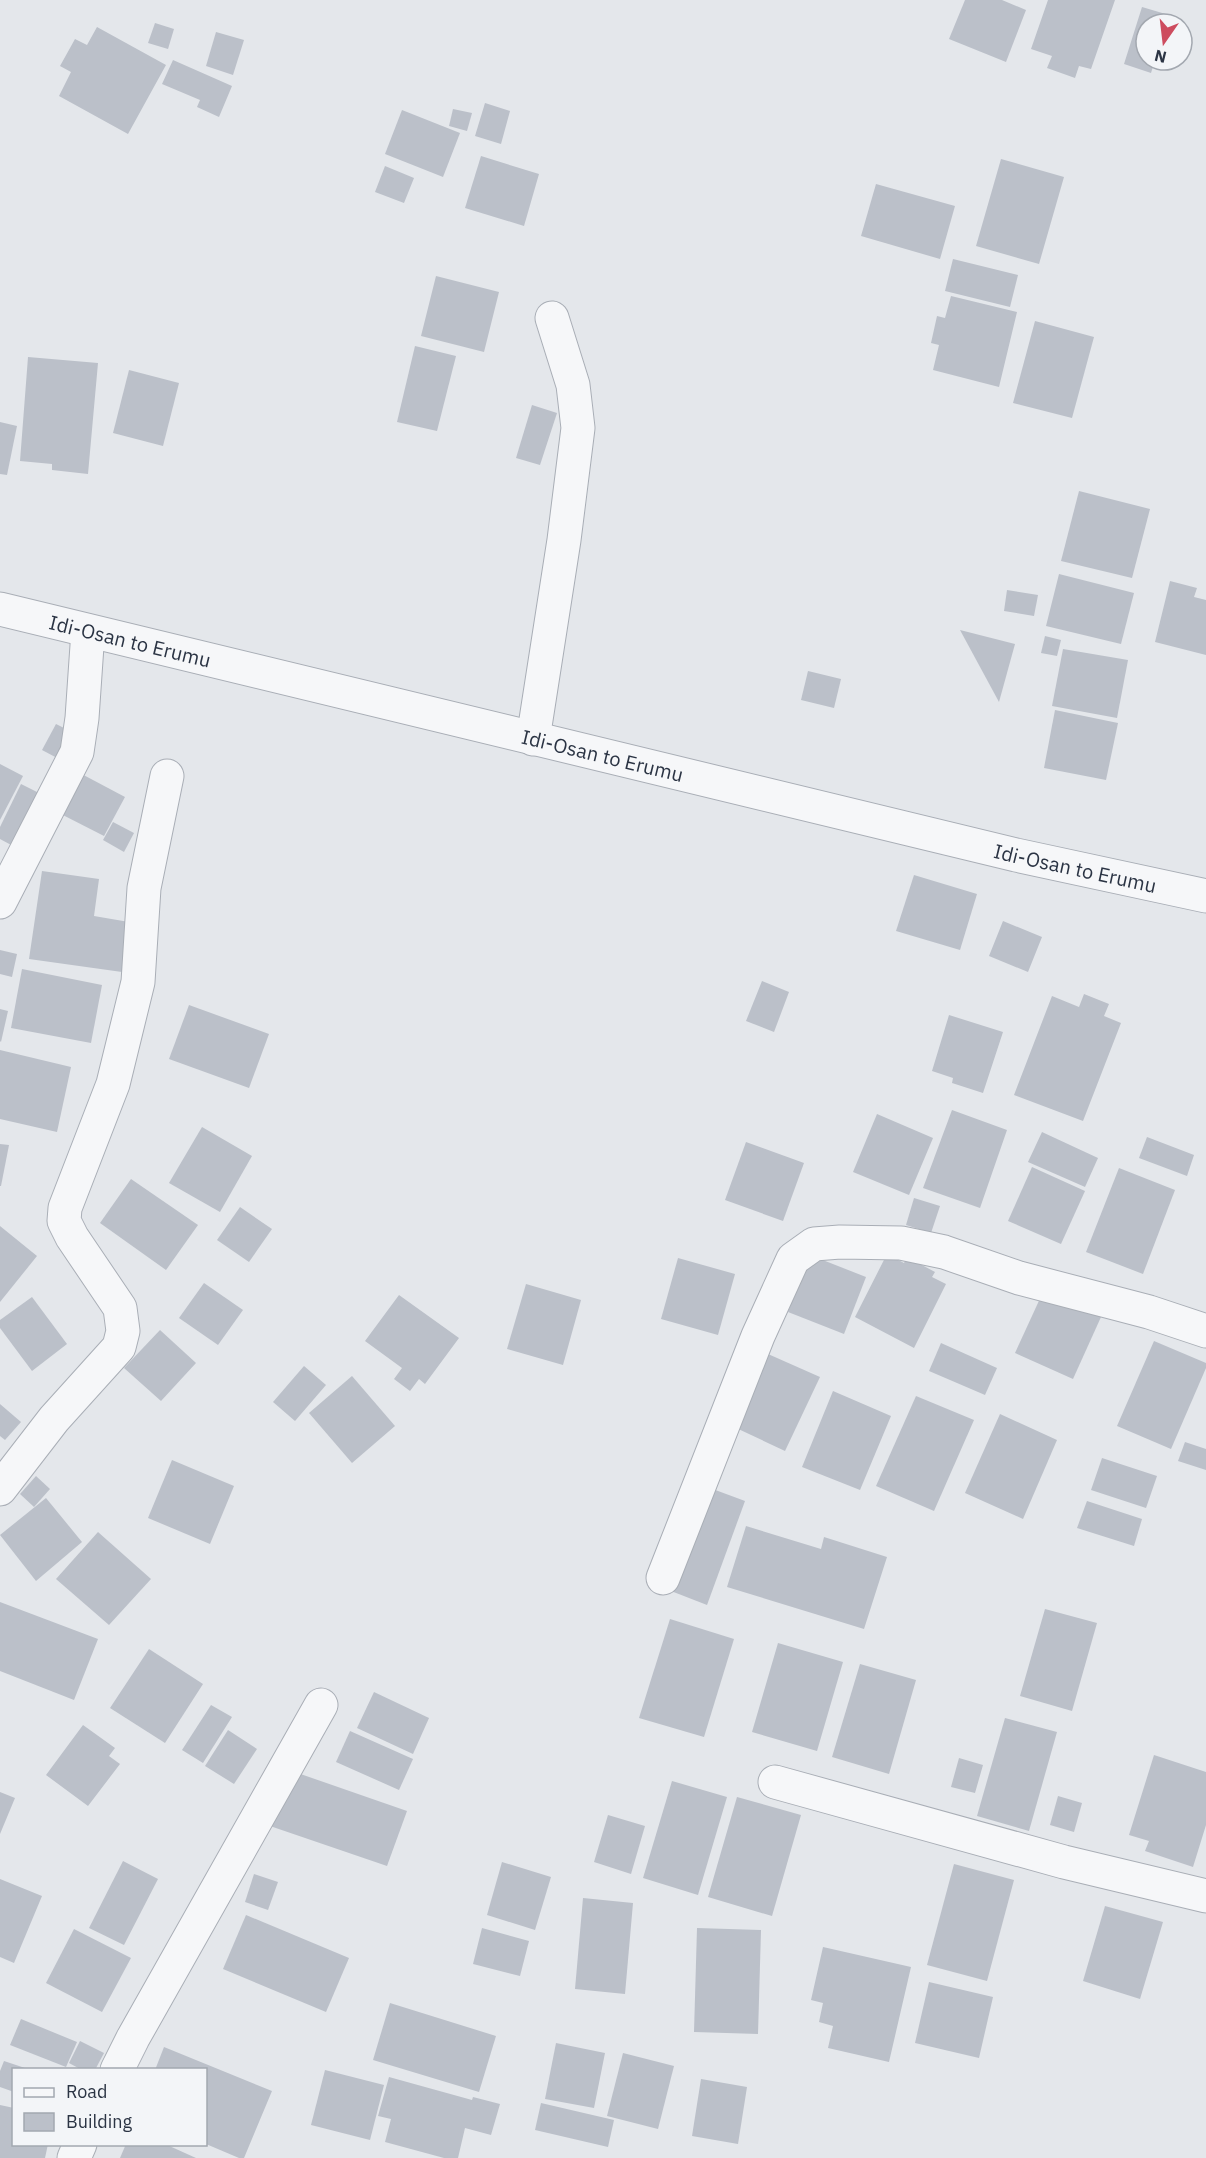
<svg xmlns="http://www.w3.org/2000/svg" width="1206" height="2158" font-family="'IBM Plex Sans',sans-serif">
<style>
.building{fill:#bbc0c9}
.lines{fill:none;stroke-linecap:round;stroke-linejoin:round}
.minor-casing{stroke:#a9aeb6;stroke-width:35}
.minor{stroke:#f6f7f9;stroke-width:33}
.labels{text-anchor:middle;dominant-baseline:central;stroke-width:5;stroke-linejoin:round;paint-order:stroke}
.street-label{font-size:20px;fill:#2b3444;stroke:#f3f5f8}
</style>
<rect width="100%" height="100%" fill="#e4e7eb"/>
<g class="building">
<path d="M965,0H1002L1026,10L1006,62L949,39Z"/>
<path d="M1048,0H1115L1091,69L1079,66L1075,78L1047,68L1052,56L1031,49Z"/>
<path d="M1142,7L1169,15L1166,24H1146V60H1155L1151,73L1124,64Z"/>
<path d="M155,23L174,29L168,49L148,43Z"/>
<path d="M97,27L166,65L128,134L59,96L71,72L60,66L75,39L87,45Z"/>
<path d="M216,32L244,40L233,75L206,66Z"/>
<path d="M173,60L232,86L219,117L197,107L200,100L162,84Z"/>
<path d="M485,103L510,111L501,144L475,136Z"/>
<path d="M453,109L472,113L467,131L449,126Z"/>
<path d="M402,110L460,133L443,177L385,154Z"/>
<path d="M481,156L539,174L524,226L465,208Z"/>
<path d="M1001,159L1064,177L1039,264L976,246Z"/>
<path d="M385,166L414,178L404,203L375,192Z"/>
<path d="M876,184L955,206L940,259L861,236Z"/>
<path d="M953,259L1018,275L1010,307L945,291Z"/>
<path d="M436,276L499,292L484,352L421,336Z"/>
<path d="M951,296L1017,312L999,387L933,370L939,345L931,343L937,316L945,318Z"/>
<path d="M1035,321L1094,337L1072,418L1013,403Z"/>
<path d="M415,346L456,356L437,431L397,422Z"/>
<path d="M28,357L98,363L88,474L52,470V464L20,461Z"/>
<path d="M129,370L179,383L163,446L113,433Z"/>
<path d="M532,405L557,413L540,465L516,458Z"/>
<path d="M0,422L17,426L7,475L0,474Z"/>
<path d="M1079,491L1150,509L1132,578L1061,561Z"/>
<path d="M1059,574L1134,593L1121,644L1046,626Z"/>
<path d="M1170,581L1197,588L1194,597L1206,600V655L1155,642Z"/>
<path d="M1007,590L1038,595L1034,616L1004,611Z"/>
<path d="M960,630L1015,644L999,702Z"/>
<path d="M1045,636L1061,640L1057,656L1041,653Z"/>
<path d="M1063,649L1128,660L1117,718L1052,706Z"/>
<path d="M808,671L841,679L834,708L801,700Z"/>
<path d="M1055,710L1118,723L1106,780L1044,768Z"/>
<path d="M56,724L72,732L59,759L42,750Z"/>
<path d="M0,764L23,776L0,820Z"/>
<path d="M76,771L125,797L104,836L55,811Z"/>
<path d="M21,784L39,793L13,846L0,839V827Z"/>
<path d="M113,822L134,833L124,852L103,840Z"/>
<path d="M42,871L99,879L94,916L129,922L122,972L29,959Z"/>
<path d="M914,875L977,894L960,950L896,931Z"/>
<path d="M1003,921L1042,937L1028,972L989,956Z"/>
<path d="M0,950L17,954L12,977L0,974Z"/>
<path d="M22,969L102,985L91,1043L11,1028Z"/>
<path d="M762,981L789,992L774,1032L746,1021Z"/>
<path d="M1084,994L1109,1004L1104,1016L1121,1023L1083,1121L1014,1095L1052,996L1079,1007Z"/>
<path d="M189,1005L269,1034L249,1088L169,1059Z"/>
<path d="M0,1009L8,1011L1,1042L0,1041Z"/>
<path d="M949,1015L1003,1032L983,1093L952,1083L953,1078L932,1071Z"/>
<path d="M0,1050L71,1067L57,1132L0,1119Z"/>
<path d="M952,1110L1007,1130L980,1208L923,1188Z"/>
<path d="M877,1114L933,1138L909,1195L853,1172Z"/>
<path d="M202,1127L252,1156L220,1212L169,1183Z"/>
<path d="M1042,1132L1098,1158L1085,1187L1028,1162Z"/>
<path d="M1147,1137L1194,1155L1187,1176L1139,1158Z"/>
<path d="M746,1142L804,1163L783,1221L725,1200Z"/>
<path d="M0,1144L9,1145L1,1186H0Z"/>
<path d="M1032,1167L1085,1191L1061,1244L1008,1221Z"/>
<path d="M1119,1168L1175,1190L1143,1274L1086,1252Z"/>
<path d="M131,1179L198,1225L166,1270L100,1223Z"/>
<path d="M914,1198L940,1206L931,1233L906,1225Z"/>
<path d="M240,1207L272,1229L249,1262L217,1240Z"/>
<path d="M0,1226L37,1256L0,1302Z"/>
<path d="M887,1254L904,1263L907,1257L935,1272L932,1277L946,1284L914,1348L855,1317Z"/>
<path d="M810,1255L866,1277L844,1334L788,1312Z"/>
<path d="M678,1258L735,1274L718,1335L661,1319Z"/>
<path d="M204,1283L243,1310L218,1345L179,1318Z"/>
<path d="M526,1284L581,1300L563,1365L507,1349Z"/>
<path d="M1043,1292L1101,1317L1073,1379L1015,1353Z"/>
<path d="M399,1295L459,1338L425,1384L419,1379L410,1391L394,1379L402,1368L365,1341Z"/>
<path d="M32,1297L67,1344L32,1371L0,1328V1320Z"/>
<path d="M160,1330L196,1363L161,1401L124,1368Z"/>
<path d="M1154,1341L1206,1363V1368L1171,1449L1117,1426Z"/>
<path d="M941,1343L997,1368L985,1395L929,1371Z"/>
<path d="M768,1354L820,1377L785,1451L734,1427Z"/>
<path d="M304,1366L326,1385L295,1421L273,1402Z"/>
<path d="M352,1376L395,1426L352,1463L309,1413Z"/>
<path d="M833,1391L891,1416L860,1490L802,1467Z"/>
<path d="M916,1396L974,1420L934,1511L876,1486Z"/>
<path d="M0,1404L21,1422L5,1440L0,1436Z"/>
<path d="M1000,1414L1057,1440L1023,1519L965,1493Z"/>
<path d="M1185,1442L1206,1449V1470L1178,1461Z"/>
<path d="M1102,1458L1157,1476L1146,1508L1091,1490Z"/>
<path d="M172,1460L234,1486L210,1544L148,1518Z"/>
<path d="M36,1476L50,1489L34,1507L20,1494Z"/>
<path d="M710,1488L745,1501L707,1605L671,1591Z"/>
<path d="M46,1498L82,1542L36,1581L0,1535Z"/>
<path d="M1087,1501L1142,1519L1134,1546L1077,1528Z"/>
<path d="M746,1526L821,1549L824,1537L887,1557L864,1629L727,1587Z"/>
<path d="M98,1532L151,1579L109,1625L56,1579Z"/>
<path d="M0,1602L98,1639L74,1700L0,1671Z"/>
<path d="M1045,1609L1097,1623L1072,1711L1020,1696Z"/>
<path d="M670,1619L734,1639L704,1737L639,1718Z"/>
<path d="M778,1643L843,1662L817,1751L752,1732Z"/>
<path d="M149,1649L203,1684L165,1743L110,1708Z"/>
<path d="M860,1664L916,1680L889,1774L832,1757Z"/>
<path d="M374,1692L429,1718L413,1754L357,1728Z"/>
<path d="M211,1705L232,1717L203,1763L182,1750Z"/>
<path d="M1005,1718L1057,1732L1029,1831L977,1816Z"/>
<path d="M83,1725L115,1748L109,1756L120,1764L88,1806L46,1775Z"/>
<path d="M228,1730L257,1749L234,1784L205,1766Z"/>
<path d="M350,1731L413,1759L399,1790L336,1762Z"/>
<path d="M1154,1755L1206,1772V1825L1193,1867L1145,1851L1149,1841L1129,1835Z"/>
<path d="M959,1758L983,1765L975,1793L951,1787Z"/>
<path d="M289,1770L407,1811L387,1866L270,1826Z"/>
<path d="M672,1781L727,1797L698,1895L643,1878Z"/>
<path d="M0,1792L15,1798L0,1834Z"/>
<path d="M1058,1796L1082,1803L1074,1832L1050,1825Z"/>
<path d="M737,1797L801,1815L772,1916L708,1897Z"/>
<path d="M608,1815L645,1826L631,1874L594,1862Z"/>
<path d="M123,1861L158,1879L124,1945L89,1928Z"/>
<path d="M502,1862L551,1877L535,1930L487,1915Z"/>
<path d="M954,1864L1014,1880L987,1981L927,1965Z"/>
<path d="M254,1874L278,1882L268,1910L245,1902Z"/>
<path d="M0,1879L42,1896L14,1963L0,1957Z"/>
<path d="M583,1898L633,1903L625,1994L575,1989Z"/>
<path d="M1105,1906L1163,1922L1140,1999L1083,1981Z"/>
<path d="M246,1915L349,1958L326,2012L223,1969Z"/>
<path d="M482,1928L529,1941L520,1976L473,1964Z"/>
<path d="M697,1928L761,1930L758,2034L694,2032Z"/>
<path d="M74,1929L131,1958L102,2012L46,1983Z"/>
<path d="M823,1947L911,1967L889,2062L828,2048L833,2026L819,2022L823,2003L811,2000Z"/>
<path d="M929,1982L993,1997L979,2058L915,2043Z"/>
<path d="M390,2003L496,2036L479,2092L373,2060Z"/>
<path d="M21,2019L77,2042L66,2067L10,2045Z"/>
<path d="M80,2041L104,2053L95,2070H82L69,2063Z"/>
<path d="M556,2043L605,2053L594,2108L545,2099Z"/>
<path d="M164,2047L272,2091L244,2158H239L206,2144V2070H155Z"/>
<path d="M623,2053L674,2066L658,2129L607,2116Z"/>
<path d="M4,2061L28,2069L14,2070V2092L0,2087V2071Z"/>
<path d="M325,2070L384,2085L370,2140L311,2125Z"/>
<path d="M389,2077L472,2100L473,2097L500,2104L491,2135L465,2128L458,2158H444L385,2142L391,2119L378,2116Z"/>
<path d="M701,2079L747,2087L738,2144L692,2136Z"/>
<path d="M541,2103L614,2120L608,2147L535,2130Z"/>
<path d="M0,2105L14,2108V2144H48L45,2158H0Z"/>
<path d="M126,2144H165L196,2158H120Z"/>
</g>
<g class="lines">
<defs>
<g id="minor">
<path id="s1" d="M0,609L1016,855L1206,896"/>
<path d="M533,739L564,540L578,428L573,385L552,318"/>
<path d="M0,902L77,752L82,718L88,631"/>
<path d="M0,1489L54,1419L119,1347L123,1331L120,1308L72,1237L64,1221L65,1208L113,1084L138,982L144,888L167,776"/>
<path d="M663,1578L758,1336L793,1259L814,1244L840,1242L901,1243L944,1252L1019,1278L1149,1312L1206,1331"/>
<path d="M775,1782L1064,1862L1206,1896"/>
<path d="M117,2070L133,2038L321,1705"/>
<path d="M74,2158L80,2144"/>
</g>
</defs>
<use href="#minor" class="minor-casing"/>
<use href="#minor" class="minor"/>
</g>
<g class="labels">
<g class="street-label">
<text stroke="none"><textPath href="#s1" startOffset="134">Idi-Osan to Erumu</textPath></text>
<text stroke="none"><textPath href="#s1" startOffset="620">Idi-Osan to Erumu</textPath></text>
<text stroke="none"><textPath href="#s1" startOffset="1106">Idi-Osan to Erumu</textPath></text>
</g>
</g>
<rect x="12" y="2068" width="195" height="78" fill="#f3f5f8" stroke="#a3a8b0" stroke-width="1.5"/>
<rect x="24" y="2088" width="30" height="9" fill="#f6f7f9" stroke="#a3a8b0" stroke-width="1.5"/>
<text x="66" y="2098" font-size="18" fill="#2b3444">Road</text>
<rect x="24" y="2113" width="30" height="18" fill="#bbc0c9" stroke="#a3a8b0" stroke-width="1.5"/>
<text x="66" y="2128" font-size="18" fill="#2b3444">Building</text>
<g transform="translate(1164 42) rotate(194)"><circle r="28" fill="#f3f5f8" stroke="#a3a8b0" stroke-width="1.5"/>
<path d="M0-4.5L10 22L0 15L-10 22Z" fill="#cd4c5f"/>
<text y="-9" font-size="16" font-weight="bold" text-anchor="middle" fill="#2b3444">N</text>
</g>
</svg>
